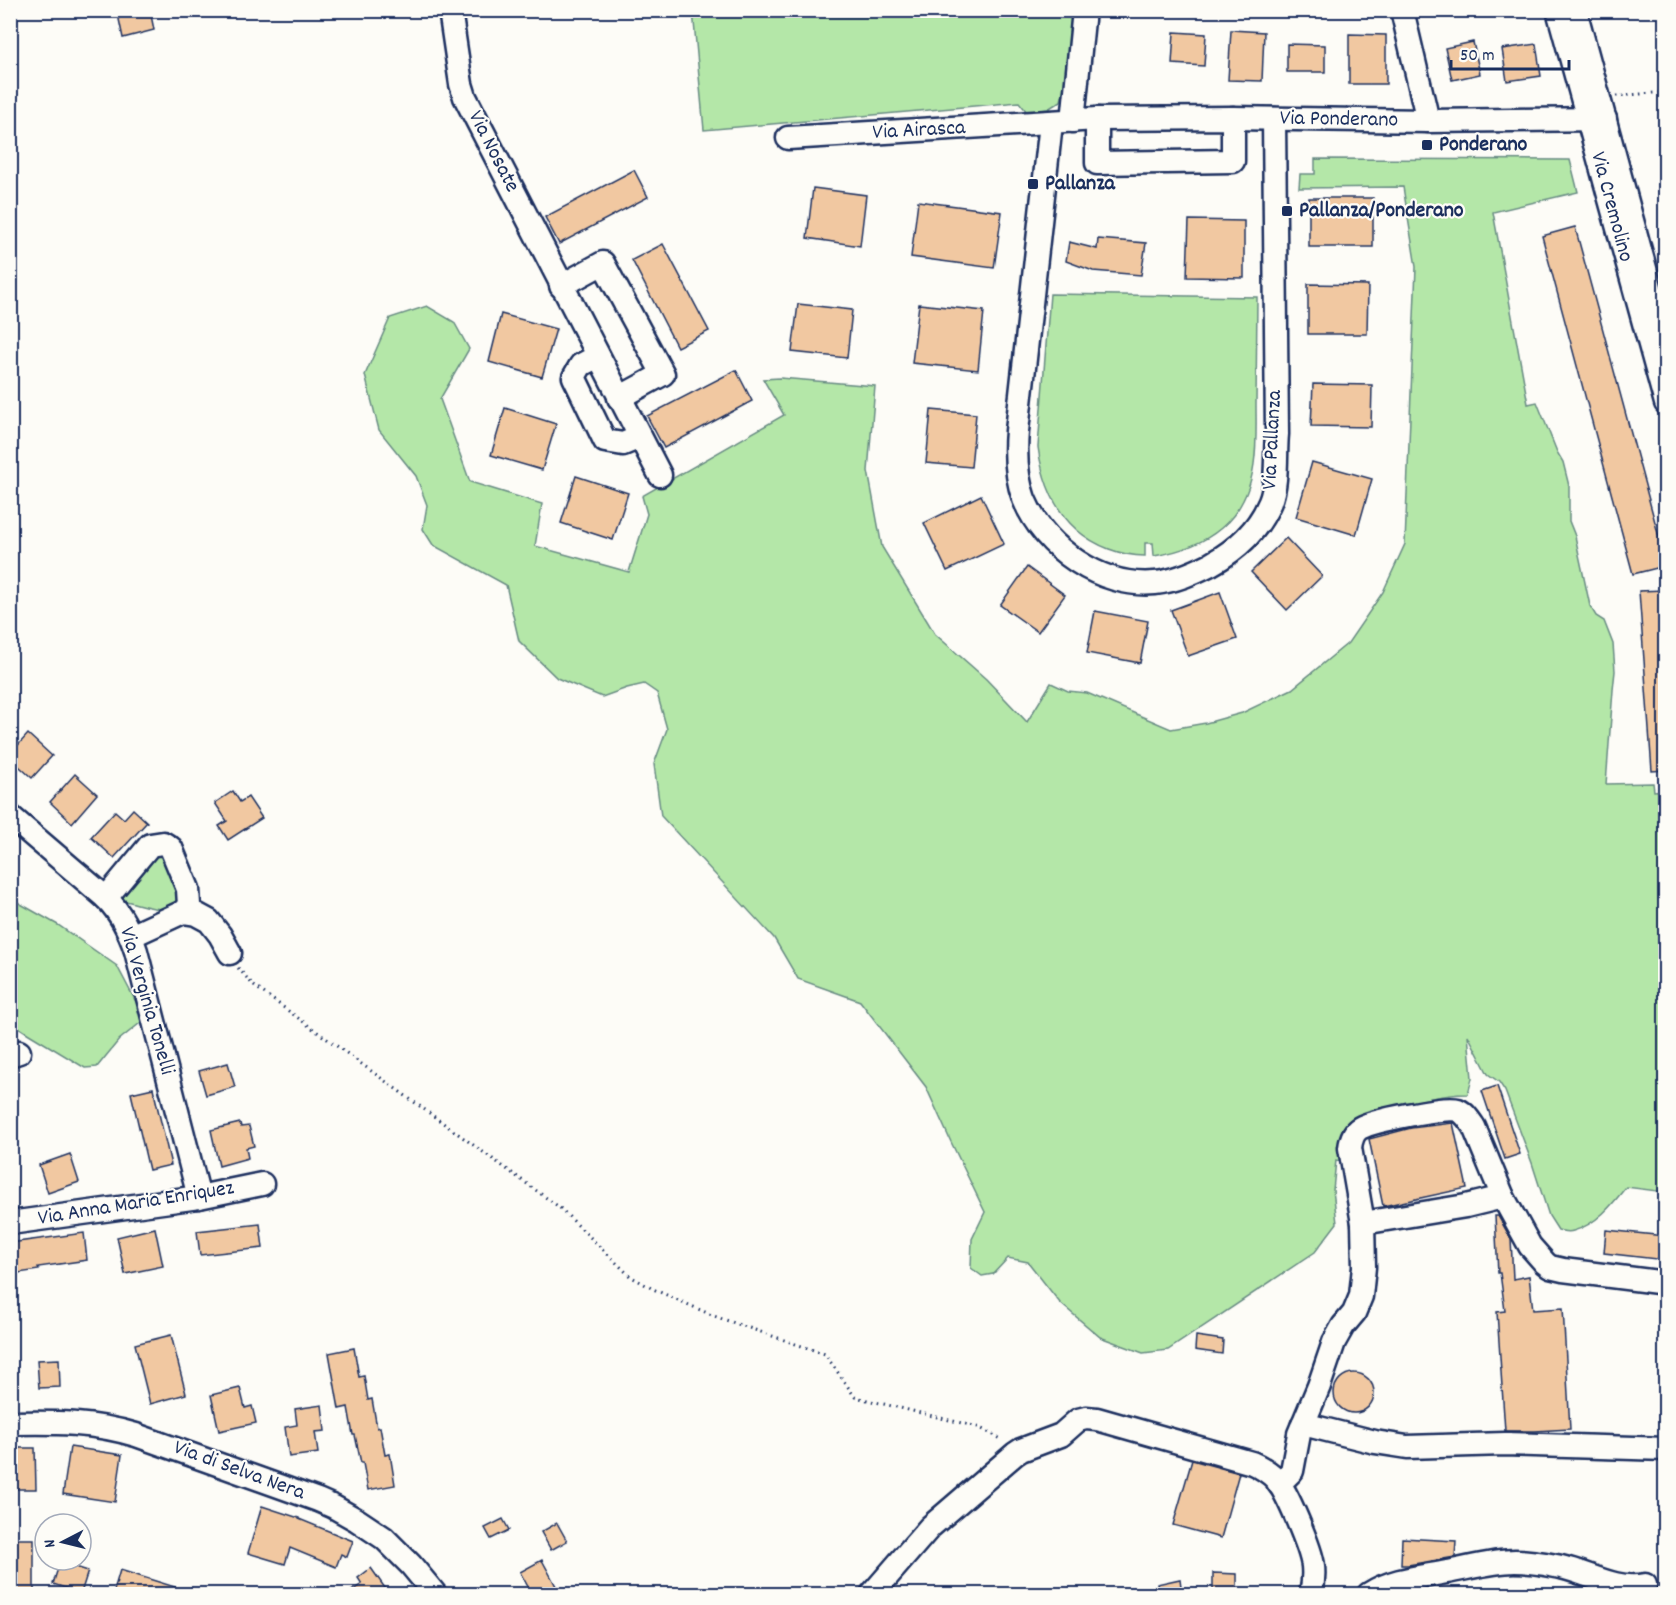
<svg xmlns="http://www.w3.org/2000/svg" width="1676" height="1605" font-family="Dekko,sans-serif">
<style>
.green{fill:#b4e7a8;stroke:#688b83;stroke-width:1.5}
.building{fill:#f1c8a1;stroke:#1b2f5e;stroke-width:1.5}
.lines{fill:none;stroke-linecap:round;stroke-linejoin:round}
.minor-casing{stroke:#1b2f5e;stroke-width:27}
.path{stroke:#1b2f5e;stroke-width:3;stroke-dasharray:1.5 4.5;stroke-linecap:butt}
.minor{stroke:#fdfcf7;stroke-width:22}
.poi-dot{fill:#1b2f5e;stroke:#fdfcf7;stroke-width:2}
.labels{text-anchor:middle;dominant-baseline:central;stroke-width:4.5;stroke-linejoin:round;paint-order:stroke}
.street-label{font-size:22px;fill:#1b2f5e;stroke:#fdfcf7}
.poi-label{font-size:22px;font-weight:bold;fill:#1b2f5e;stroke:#fdfcf7;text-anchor:start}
</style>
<rect width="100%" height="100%" fill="#fdfcf7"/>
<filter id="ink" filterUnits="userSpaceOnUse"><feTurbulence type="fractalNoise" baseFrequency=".0167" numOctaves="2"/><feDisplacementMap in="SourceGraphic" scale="12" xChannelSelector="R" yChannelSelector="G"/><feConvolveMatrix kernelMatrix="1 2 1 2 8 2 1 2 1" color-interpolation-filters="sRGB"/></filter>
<g filter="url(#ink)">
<g class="green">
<path d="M693,11H1073L1066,79L1061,101L1048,109L1027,112L1019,102L704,130Z"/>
<path d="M1315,159L1570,160L1578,192L1493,212L1528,404L1537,402L1557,452L1563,462L1569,486V521L1575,536L1590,606L1596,616L1604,621L1613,644L1615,671L1613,690L1606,784L1653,783L1654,791L1665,790V1192L1626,1187C1612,1205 1596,1225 1573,1231C1568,1233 1563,1231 1558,1230L1549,1216L1532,1163L1505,1091L1499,1082L1488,1074L1468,1035L1472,1078L1468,1094C1429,1094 1390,1110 1353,1120C1338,1129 1344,1148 1344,1163L1336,1160L1333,1190L1337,1223L1315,1252L1168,1350L1143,1353L1100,1337L1060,1303L1028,1262L1008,1258L993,1274L982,1276L971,1268L972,1239L985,1212L951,1142L926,1087L860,1001L798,979L774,938L661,816L654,764L667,729L657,693L644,684L627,688L602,697L557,678L519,641L506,585L433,545L423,529L427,505L416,476L379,430L365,375L390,318L427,306L454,322L469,349L440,399L470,482L542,504L535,546L629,572L647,514L642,496L784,415L763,379L780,378L875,386L868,471L882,547L935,634L986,679L1027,722L1051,683L1068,691L1087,693L1171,729L1206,723L1242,713L1292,689L1348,643L1383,592L1405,544L1416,267L1403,187L1299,188L1300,174H1315Z"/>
<path d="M1050,294L1257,297C1257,333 1256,368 1256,404C1256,423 1257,444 1254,464C1246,521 1208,547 1154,556L1153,543H1145V556C1132,556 1122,554 1109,549C1064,532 1044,492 1038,447Z"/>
<path d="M156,856H161L164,857L182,895C174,919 144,905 126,901L123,898V894Z"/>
<path d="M10,898L58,925L117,966L145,1019L119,1040L97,1067L85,1068L29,1034L18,1027L11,1013Z"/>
</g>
<g class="building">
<path d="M117,10H150L154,30L123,38Z"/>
<path d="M1231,30L1264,32L1262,81L1228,80Z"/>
<path d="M1174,32L1206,34L1204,66L1172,64Z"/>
<path d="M1349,34L1386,35V84H1349Z"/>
<path d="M1473,42L1480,74L1452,80L1445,48Z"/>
<path d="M1287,44L1325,45V72H1287Z"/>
<path d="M1536,44L1541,76L1507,81L1502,49Z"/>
<path d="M634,170L648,197L559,244L545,217Z"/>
<path d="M813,188L866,195L860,246L807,238Z"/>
<rect x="1309" y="198" width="64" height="49"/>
<path d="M918,201L1002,212L994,268L911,257Z"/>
<path d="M1189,220L1244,221V278L1187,277Z"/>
<path d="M1575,227L1665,559V566L1633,574L1542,236Z"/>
<path d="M1098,239L1146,243L1141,275L1093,271L1066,261L1069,242L1097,249Z"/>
<path d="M663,244L709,331L677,347L632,260Z"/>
<path d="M1308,284L1368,285L1367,334H1308Z"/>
<path d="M798,304L852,310L847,358L792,352Z"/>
<path d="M919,304L984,311L978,370L912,363Z"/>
<path d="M501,314L556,329L542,377L489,362Z"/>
<path d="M736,370L752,401L664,448L647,416Z"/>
<path d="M1313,384L1372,385L1371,427L1311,426Z"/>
<path d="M505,408L556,424L542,470L491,455Z"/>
<path d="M931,410L976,414L971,467L926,463Z"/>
<path d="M1312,462L1372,479L1356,535L1296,517Z"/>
<path d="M576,476L628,493L613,540L561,523Z"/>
<path d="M981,495L1004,544L947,571L924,523Z"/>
<path d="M1286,538L1322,576L1287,610L1251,572Z"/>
<path d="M1027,567L1065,595L1038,632L1000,605Z"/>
<path d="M1665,590V770L1652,771L1639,591Z"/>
<path d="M1220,592L1237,639L1188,656L1171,610Z"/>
<path d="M1095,611L1148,621L1140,663L1087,653Z"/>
<path d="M28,734L52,756L32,778L10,758V754Z"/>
<path d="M75,774L97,794L72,823L50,802Z"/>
<path d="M233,791L240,802L248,797L262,818L228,840L219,826L227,821L215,803Z"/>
<path d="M133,809L147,822L114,858L91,837L115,811L124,819Z"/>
<path d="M228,1063L235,1087L206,1095L199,1071Z"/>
<path d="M1497,1086L1520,1154L1505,1159L1482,1091Z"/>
<path d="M153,1088L171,1165L149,1170L131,1093Z"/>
<path d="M240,1123L241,1127L249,1126L254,1146L246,1148L248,1158L219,1166L211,1130Z"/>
<path d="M1453,1123L1467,1188L1383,1206L1369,1139L1411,1128Z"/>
<path d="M70,1154L79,1182L48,1193L39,1165Z"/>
<path d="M1495,1216H1498L1511,1239L1513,1279L1529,1276L1533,1310L1563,1308L1570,1429L1535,1431H1505L1497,1312L1505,1311L1500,1273H1498Z"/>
<path d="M260,1224L263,1248L200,1255L197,1231Z"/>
<path d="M155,1228L163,1266L125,1274L117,1237Z"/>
<path d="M1606,1230L1665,1236V1260L1604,1253Z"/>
<path d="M84,1233L87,1260L38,1267L39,1270L12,1274L10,1243Z"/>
<path d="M171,1335L186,1394L150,1404L135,1344Z"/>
<path d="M1196,1336L1223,1340L1222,1354L1195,1350Z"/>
<path d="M354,1348L359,1377L364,1376L368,1400L372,1399L377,1428L380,1427L385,1455L390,1454L395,1485L368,1490L363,1463H361L355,1435H353L348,1407L339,1409L329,1353Z"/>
<path d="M59,1359L60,1387L39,1388L37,1360Z"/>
<circle cx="1354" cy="1393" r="20"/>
<path d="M240,1388L245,1408L252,1406L256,1423L219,1431L211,1395Z"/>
<path d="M322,1405L325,1431L315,1432L318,1453L289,1457L285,1427L297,1425L295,1409Z"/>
<path d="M70,1447L122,1455L115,1502L63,1494Z"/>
<path d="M10,1448H35L36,1489H10Z"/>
<path d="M1192,1460L1239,1473L1221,1538L1173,1525Z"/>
<path d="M262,1506L299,1518V1519L353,1541L347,1557L341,1554L336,1567L290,1548L285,1564L248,1553Z"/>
<path d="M503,1519L509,1530L491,1539L485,1528Z"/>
<path d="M557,1523L567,1541L551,1550L541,1532Z"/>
<path d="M1402,1538L1456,1541L1455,1557L1408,1565H1401Z"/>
<rect x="10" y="1539" width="24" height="54"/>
<path d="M542,1560L557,1588L545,1594H532L520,1572Z"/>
<path d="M60,1562L88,1571L81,1593L53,1584Z"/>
<path d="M371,1568L385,1588L376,1594H347L362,1584L358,1578Z"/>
<path d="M120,1570L191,1592V1594H113Z"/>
<path d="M1213,1573L1237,1574V1594H1213Z"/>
<path d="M1180,1579L1182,1594H1159L1157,1584Z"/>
</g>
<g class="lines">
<defs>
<g id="minor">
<path d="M450,10L461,84L465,97L660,475"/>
<path d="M1402,10L1428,121"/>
<path d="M1558,10L1666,403"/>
<path d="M1575,10L1666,346"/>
<path d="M1097,119V163L1233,161V118"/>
<path d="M1073,121L1084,10"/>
<path d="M1051,123L1017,431C1015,454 1016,477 1024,499C1044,548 1101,588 1155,583C1175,581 1193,573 1211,564C1236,550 1259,529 1270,502C1278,482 1275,455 1277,434L1274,119"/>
<path d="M788,138L1097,119L1233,118L1428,121L1605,119"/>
<path d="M561,286L603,263L663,374L619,398"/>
<path d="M598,356L581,365L574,377L605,441L623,444L640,437"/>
<path d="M10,816L106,898C121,913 129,930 136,951L199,1197"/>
<path d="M106,898L150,845L163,843L171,848L188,889L189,905L183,912"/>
<path d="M131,936L183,912L196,914L209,921L220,935L230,953"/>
<path d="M10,1055L19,1052"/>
<path d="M10,1223L199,1197L262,1184"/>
<path d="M1363,1223L1466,1206L1503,1197"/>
<path d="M10,1423C55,1422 93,1422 136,1435L318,1500L334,1507L357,1520L384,1538L411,1565L435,1594"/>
<path d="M1303,1424L1375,1442L1407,1447L1505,1444L1666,1449"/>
<path d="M1279,1484L1292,1471L1299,1434L1319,1386L1334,1342L1343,1326L1354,1313L1361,1296L1364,1267L1363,1223L1350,1148C1351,1140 1353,1132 1360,1128C1372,1121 1445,1106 1458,1110C1465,1113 1470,1121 1474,1127L1503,1197L1530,1246L1545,1263L1550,1267L1563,1270L1666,1283"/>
<path d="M872,1594L930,1527L1015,1454L1021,1450L1061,1435L1078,1420L1086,1418L1097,1419L1252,1463C1261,1467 1269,1472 1276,1479C1287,1492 1311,1549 1313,1566C1314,1576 1313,1585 1311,1594"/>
<path d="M1369,1594C1392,1579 1421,1577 1447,1572C1469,1568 1493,1561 1515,1561C1531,1561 1545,1564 1561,1567C1589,1573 1615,1591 1645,1585"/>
</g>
</defs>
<use href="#minor" class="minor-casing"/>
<g class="path">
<path d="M1616,96L1666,92"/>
<path d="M238,968L254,986L559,1207L630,1276L653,1289L714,1316L825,1354L855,1397L978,1427L1003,1440"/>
</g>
<use href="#minor" class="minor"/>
</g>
</g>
<g class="poi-dot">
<rect x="1421" y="139" width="12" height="12" rx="3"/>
<rect x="1027" y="178" width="12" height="12" rx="3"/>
<rect x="1281" y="205" width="12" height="12" rx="3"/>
</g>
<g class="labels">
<g class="street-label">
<text transform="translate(1339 120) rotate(1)">Via Ponderano</text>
<text transform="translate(919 131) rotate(-3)">Via Airasca</text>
<text transform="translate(493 152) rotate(63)">Via Nosate</text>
<text transform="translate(1611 207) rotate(75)">Via Cremolino</text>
<text transform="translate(1273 440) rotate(-87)">Via Pallanza</text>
<text transform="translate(146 1001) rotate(74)">Via Verginia Tonelli</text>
<text transform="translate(136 1204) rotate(-9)">Via Anna Maria Enriquez</text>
<text transform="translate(239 1471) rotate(20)">Via di Selva Nera</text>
</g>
<g class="poi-label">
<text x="1439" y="145">Ponderano</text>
<text x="1045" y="184">Pallanza</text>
<text x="1299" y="211">Pallanza/Ponderano</text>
</g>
</g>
<rect width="1676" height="1605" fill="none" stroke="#fdfcf7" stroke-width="36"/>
<rect x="18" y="18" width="1640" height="1569" fill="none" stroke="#1b2f5e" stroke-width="2" filter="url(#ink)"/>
<g transform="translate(63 1542) rotate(263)"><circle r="28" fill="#fdfcf7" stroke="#a3aaba" stroke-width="1.5"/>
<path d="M0-4.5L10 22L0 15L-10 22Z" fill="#1b2f5e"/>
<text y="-9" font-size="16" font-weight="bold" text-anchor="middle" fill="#1b2f5e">N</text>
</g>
<path d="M1451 60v9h118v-9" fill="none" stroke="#1b2f5e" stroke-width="3"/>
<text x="1460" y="60" font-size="18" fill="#1b2f5e" stroke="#fdfcf7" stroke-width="4.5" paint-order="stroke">50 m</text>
</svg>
